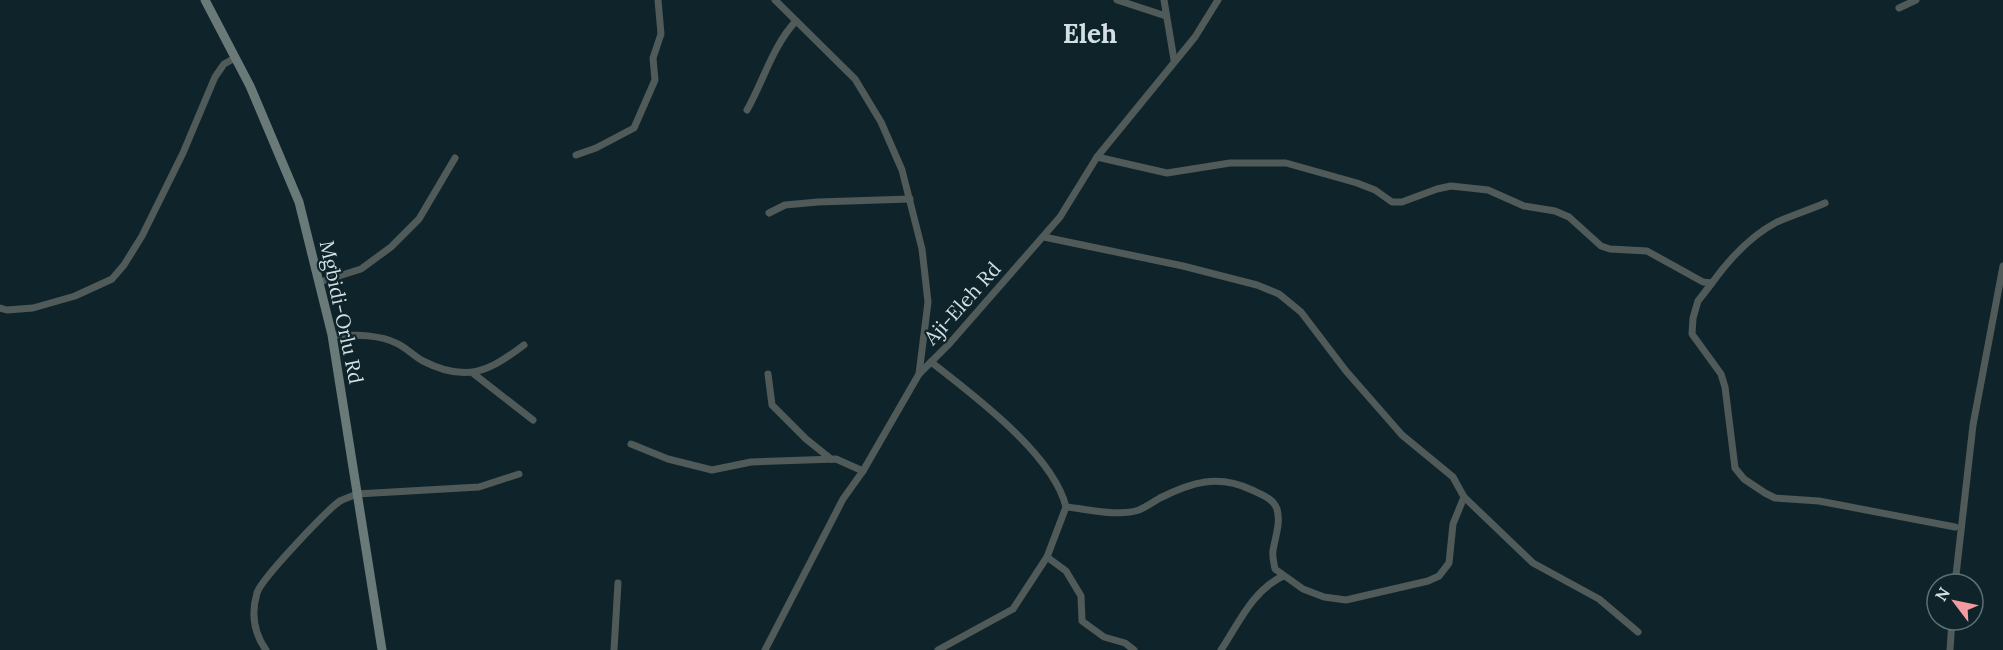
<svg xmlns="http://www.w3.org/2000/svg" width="2003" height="650" font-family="Lora,serif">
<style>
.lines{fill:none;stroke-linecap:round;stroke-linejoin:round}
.minor{stroke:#4f5a59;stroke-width:7}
.secondary{stroke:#697a78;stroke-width:9}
.labels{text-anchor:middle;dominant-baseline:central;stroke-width:4.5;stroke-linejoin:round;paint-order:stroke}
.street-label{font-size:20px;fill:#d2dfe3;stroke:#0e242a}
.district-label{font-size:26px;font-weight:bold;fill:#d2dfe3;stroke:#0e242a}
</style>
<rect width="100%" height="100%" fill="#0e242a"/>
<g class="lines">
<g class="minor">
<path d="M775,0L855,79L881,122L902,170L922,249L928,302L919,374"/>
<path d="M1117,0L1166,16"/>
<path d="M1164,0L1174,60"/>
<path d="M1899,8L1916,0"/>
<path d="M747,110C763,82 773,45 796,21"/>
<path d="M576,155L596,148L634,128L655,80L653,58L661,34L658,0"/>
<path d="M1097,157L1167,173L1230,163H1286L1357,183L1375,190L1392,202H1402L1437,189L1451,186L1488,190L1524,206L1555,211L1569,217L1601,246L1610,249L1647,251L1703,282L1712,283C1730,258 1750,236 1777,222C1793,215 1809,210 1825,203"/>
<path d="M769,213L785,205L818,202L910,199"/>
<path d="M1044,237L1183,266L1257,285L1279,294L1301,312L1346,371L1402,435L1453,477L1464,497L1533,563L1599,599L1638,632"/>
<path d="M320,282L361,269L391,247L419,219L455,158"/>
<path d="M1712,283L1698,301L1693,318L1692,334L1721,374L1725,387L1735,468L1744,479L1765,493L1775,498L1819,501L1955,527"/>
<path d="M0,308L7,310L33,308L75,296L112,279L124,265L142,236L183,153L215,77L224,64L235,58"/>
<path d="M332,335C351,335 379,334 396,343C406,347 413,356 423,361C466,383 488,372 524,345"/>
<path d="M931,362C973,395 1053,454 1066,507C1088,509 1118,517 1139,510C1146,507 1153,502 1160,498C1192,482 1218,474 1252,490C1262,495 1273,498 1277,509C1281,523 1275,537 1273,551C1272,556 1274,563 1275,569L1303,589L1324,597L1346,600L1428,581L1439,576L1449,563L1453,524L1464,497"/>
<path d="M474,374L533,420"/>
<path d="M768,374L772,405L806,439L831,459"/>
<path d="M631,444L668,459L712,470L751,462L836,459L863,471"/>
<path d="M1066,507L1047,557L1066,571L1081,596L1082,621L1104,637L1125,643L1134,650"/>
<path d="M1955,584L1973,425L2003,266"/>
<path d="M266,650C254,633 251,613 257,593C261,579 327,510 340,501C346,498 352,496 357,494L479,487L519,474"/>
<path d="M614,650L618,583"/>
<path d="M765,650L843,499L863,471L919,374L950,343L1060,217L1097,157L1195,37L1218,0"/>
<path d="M938,650L1013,609L1047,557"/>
<path d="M1221,650C1239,623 1252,591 1283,576"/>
<path d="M1950,650L1952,620"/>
</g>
<path class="secondary" d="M205,0L250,86L299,202L332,335L382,650"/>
</g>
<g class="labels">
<g class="street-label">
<text transform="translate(962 303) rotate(-48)">Aji-Eleh Rd</text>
<text transform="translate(342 312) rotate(78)">Mgbidi-Orlu Rd</text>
</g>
<g class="district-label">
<text x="1090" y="33">Eleh</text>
</g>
</g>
<g transform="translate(1955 602) rotate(302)"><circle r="28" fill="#0e242a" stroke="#5c6f74" stroke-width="1.5"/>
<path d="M0-4.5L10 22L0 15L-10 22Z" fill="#f49aa1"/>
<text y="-9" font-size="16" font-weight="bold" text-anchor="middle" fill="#d2dfe3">N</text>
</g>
</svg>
